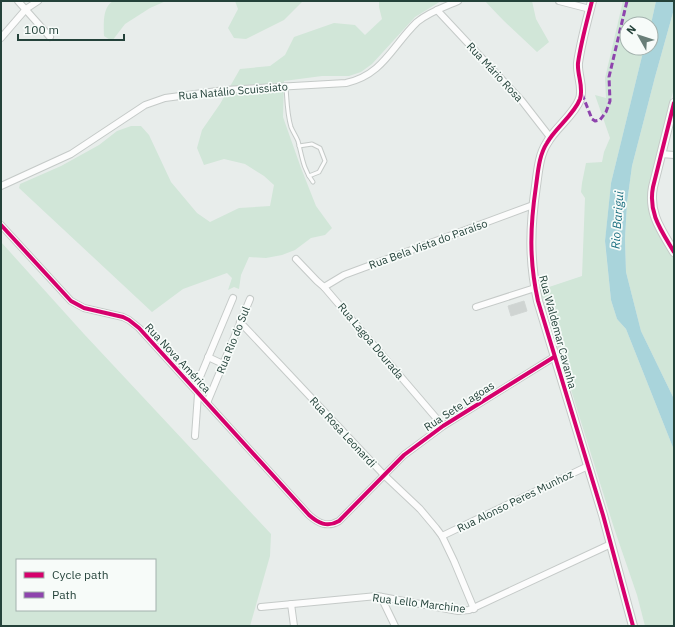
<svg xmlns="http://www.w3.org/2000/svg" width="675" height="627" font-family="'IBM Plex Sans',sans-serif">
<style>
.green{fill:#d1e6d8;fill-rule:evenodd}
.water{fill:#a9d4db}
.building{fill:#cfd4d2;stroke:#d1d6d4}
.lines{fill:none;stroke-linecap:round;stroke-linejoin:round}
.service-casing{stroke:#c5cac8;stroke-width:5}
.minor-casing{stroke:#c5cac8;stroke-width:8}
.tertiary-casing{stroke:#c5cac8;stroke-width:10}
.service{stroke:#fcfcfc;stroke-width:3}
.minor{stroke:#fcfcfc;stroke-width:6}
.tertiary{stroke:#fcfcfc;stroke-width:8}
.quiet{stroke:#8e44ad;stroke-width:3;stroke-dasharray:6 3;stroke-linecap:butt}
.cycleway-casing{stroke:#f7fbf9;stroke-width:6}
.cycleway{stroke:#d6006c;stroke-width:4}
.labels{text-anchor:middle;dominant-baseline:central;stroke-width:3.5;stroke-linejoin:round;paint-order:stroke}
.street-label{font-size:11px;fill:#24423a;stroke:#f7fbf9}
.water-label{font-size:12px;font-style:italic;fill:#1c6f80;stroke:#f7fbf9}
</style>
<rect width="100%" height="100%" fill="#e8edeb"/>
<g class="green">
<path d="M113,1H166L150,8L125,24L112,41L104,36C104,24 102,8 113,1Z"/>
<path d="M235,1H303L284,20L246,39L234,38L228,28L238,9Z"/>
<path d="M379,1H441L415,17L372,64L361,72L349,76H322L284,81L283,117L301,168L316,206L332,228L325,235L311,238L295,250L282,255L266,258L249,257L241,275L239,289L234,287L228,290L232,278L227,273L183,289L152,312L19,188L20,184L61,166L99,145L117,131L131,126H141L149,135L171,182L197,213L210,222L239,208L270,206L274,185L264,176L245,164L224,159L204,165L197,148L202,130L220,104L240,69L270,66L285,55L294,37L334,23L355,25L365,35L382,19L379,7Z"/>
<path d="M485,1H532L536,19L549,42L537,52C519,35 501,19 485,1Z"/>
<path d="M623,1H656L651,24H627V48H644L611,183L605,242L611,300L617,319L626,329L674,450V626H645L637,595L614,528L540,290L582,276L585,198L581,192L582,183L586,163L602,162L604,152L610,138L595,95L606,98L605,78Z"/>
<path d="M674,9V88L649,183L648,197L649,211L654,225L674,258V399L641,331L626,272L625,239L627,203L632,166L655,77Z"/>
<path d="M1,242L84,334L271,534L270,556L250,626H1ZM17,560H155V610H17Z"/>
</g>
<path class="water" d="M656,1H674V9L655,77L632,166L627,203L625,239L626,272L641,331L674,399V450L626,329L617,319L611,300L605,241L611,183L644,48H651V24Z"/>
<path class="building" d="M524,301L527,311L511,316L508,306Z"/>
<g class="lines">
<defs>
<g id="service">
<path d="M286,87C287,100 287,114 291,127C293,132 296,136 298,141C302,156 303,169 313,182"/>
<path d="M299,146L312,144L320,148L325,161L319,172L309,176"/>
</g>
<g id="minor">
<path d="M18,1L50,37"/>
<path d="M559,1L590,9"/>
<path d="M437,10L522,101L550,137"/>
<path d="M1,38L26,9L38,1"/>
<path d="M661,154L674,155"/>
<path d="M1,186L71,154L145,105L165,98L225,90L346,83C383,75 392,46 417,22C429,12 444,7 458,1"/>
<path d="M1,225L71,301L84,308L123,317L129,320L139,328L309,515C318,523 327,528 339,521L404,455L443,426L554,357"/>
<path d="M296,259L317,281L324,287L443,426"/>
<path d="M324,287L344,275L533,205"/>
<path d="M476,307L535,288"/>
<path d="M240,322L384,475L420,509L436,528L442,536L454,561L474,609"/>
<path d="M208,357L223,364"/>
<path d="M195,389L233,298"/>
<path d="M207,403L250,299"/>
<path d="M195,436L198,394"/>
<path d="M442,536L588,466"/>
<path d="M381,597L395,626"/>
<path d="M291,604L294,626"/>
<path d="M261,607L377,596L458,611L469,610L611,544"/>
</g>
<g id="tertiary">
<path d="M592,1C587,21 581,42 578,63C577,75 584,87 580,99C574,115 555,128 547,143C539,155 538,172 536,186C530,227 529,260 538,301L603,515L633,626"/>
<path d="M674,103L653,187C648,213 661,230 674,252"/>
</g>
</defs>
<use href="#service" class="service-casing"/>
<use href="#minor" class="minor-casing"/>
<use href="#tertiary" class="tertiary-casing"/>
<use href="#service" class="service"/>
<use href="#minor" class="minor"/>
<use href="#tertiary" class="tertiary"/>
<path class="quiet" d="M582,94L592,119L595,121L600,120L606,112L610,101L609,77L627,1"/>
<defs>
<g id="cycleway">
<path d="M592,1C587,21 581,42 578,63C577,75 584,87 580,99C574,115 555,128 547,143C539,155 538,172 536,186C530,227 529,260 538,301L603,515L633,626"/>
<path d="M674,103L653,187C648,213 661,230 674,252"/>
<path d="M1,225L71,301L84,308L123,317L129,320L139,328L309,515C318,523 327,528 339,521L404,455L443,426L554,357"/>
</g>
</defs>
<use href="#cycleway" class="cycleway-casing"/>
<use href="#cycleway" class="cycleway"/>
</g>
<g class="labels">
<g class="street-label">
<text transform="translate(495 72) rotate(47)">Rua Mário Rosa</text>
<text transform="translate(233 91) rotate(-5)">Rua Natálio Scuissiato</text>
<text transform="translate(428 244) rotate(-20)">Rua Bela Vista do Paraíso</text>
<text transform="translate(558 332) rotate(75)">Rua Waldemar Cavanha</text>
<text transform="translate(233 340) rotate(-68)">Rua Rio do Sul</text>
<text transform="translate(371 341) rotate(50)">Rua Lagoa Dourada</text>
<text transform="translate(178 358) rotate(47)">Rua Nova América</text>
<text transform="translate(459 406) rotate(-33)">Rua Sete Lagoas</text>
<text transform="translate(343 432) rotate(47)">Rua Rosa Leonardi</text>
<text transform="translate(515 501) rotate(-26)">Rua Alonso Peres Munhoz</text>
<text transform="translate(419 603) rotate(7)">Rua Lello Marchine</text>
</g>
<g class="water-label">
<text transform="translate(617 220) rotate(-86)">Rio Barigui</text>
</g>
</g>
<rect width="675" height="627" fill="none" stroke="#24423a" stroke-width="4"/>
<rect x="16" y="559" width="140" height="52" fill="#f7fbf9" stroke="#a3b1ad"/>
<rect x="24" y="572" width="20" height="6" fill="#d6006c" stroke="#a3b1ad"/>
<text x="52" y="579" font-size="12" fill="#24423a">Cycle path</text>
<rect x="24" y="592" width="20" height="6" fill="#8e44ad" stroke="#a3b1ad"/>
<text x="52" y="599" font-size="12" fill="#24423a">Path</text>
<g transform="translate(639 36) rotate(309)"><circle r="19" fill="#f7fbf9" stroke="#a3b1ad"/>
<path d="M0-3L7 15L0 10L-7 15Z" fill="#697e78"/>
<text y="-6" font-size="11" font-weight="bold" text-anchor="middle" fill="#24423a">N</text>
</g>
<path d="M18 34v6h106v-6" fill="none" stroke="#24423a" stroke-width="2"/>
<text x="24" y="34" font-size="12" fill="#24423a" stroke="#f7fbf9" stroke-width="3" paint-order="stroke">100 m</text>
</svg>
